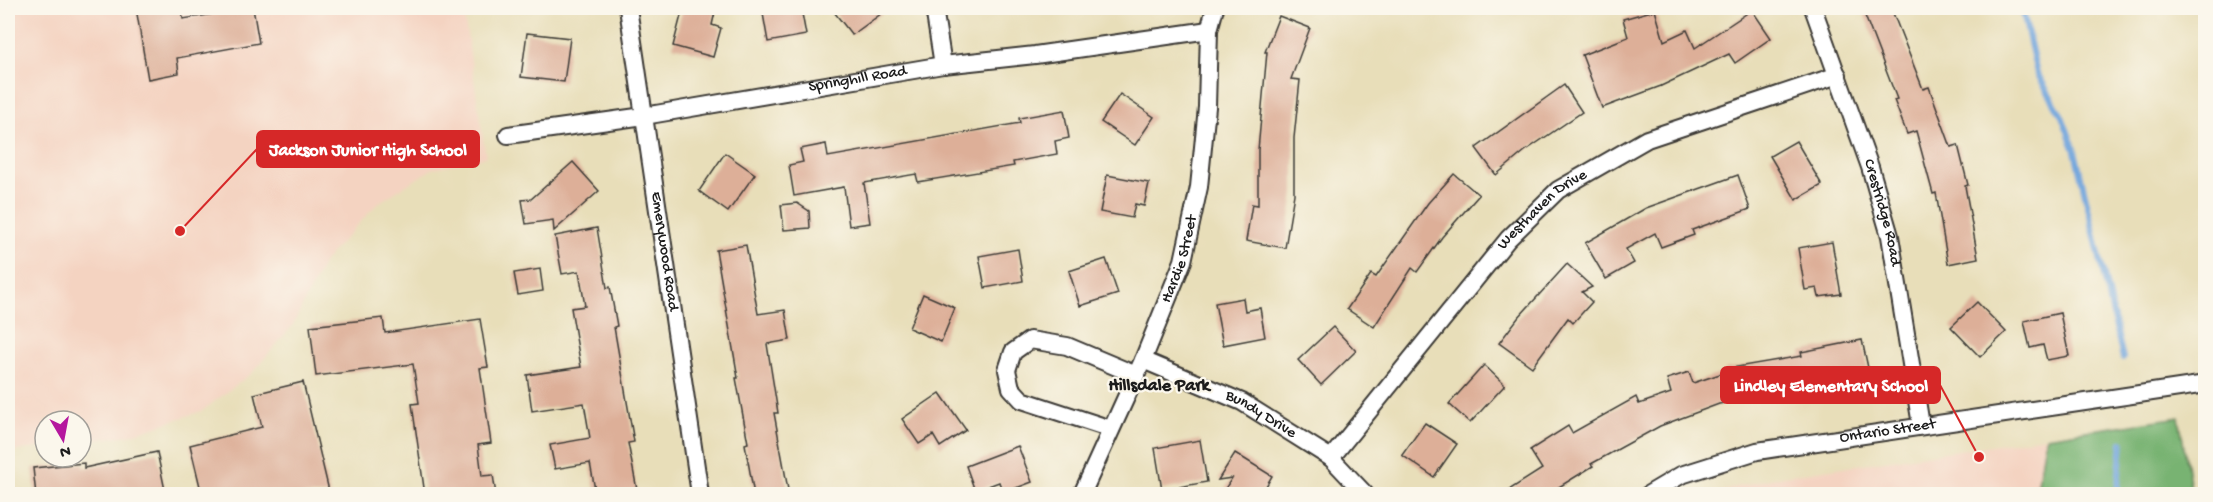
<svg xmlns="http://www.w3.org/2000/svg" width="2213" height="502" font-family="'Gochi Hand',sans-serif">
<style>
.built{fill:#f4d3c1}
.forest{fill:#78b372;stroke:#4a6847;stroke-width:1.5}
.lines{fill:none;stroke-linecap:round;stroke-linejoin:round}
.stream{stroke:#6fa4dc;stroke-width:6}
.building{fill:#ddaf98}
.minor-casing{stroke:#3b3934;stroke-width:20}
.minor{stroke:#fff;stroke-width:16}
.labels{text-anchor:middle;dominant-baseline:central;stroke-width:4.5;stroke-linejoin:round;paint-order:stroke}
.street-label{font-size:16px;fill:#1c1c1c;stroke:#fbf7ec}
.neighbourhood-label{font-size:18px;font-weight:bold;fill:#1c1c1c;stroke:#fbf7ec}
.leader{fill:none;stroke:#d62828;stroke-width:2}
.callout-dot{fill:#d62828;stroke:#fbf7ec;stroke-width:2}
.callout{fill:#d62828;stroke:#d62828;stroke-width:2}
.callout-label{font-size:18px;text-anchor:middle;font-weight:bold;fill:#fff}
</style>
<rect width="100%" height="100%" fill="#fbf7ec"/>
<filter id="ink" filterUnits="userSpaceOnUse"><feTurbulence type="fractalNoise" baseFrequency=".0167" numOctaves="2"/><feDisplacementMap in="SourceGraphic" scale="12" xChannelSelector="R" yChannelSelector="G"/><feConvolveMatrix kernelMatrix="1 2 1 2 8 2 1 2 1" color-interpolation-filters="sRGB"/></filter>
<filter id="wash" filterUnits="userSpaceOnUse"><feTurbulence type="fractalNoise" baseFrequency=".008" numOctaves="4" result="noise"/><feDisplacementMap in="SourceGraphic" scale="24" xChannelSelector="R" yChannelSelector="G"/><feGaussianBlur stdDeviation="1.35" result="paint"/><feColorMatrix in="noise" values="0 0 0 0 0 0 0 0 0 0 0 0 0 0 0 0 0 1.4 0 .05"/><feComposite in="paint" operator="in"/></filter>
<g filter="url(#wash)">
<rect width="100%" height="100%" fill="#e8deb9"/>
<g class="built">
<path d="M8,8H463L486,157L432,169L378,203L325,260L293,325L252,373L202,411L130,435L81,442V421H45V447L8,452Z"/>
<path d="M2046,437L2036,494H1715L1736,487L1784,476Z"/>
</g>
<path class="forest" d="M2179,417L2192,494H2036L2046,437Z"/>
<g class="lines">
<g class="stream">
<path d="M2022,8L2037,73L2062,116L2075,151L2123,358"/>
<path d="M2117,494L2122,442"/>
</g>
</g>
<g id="blocks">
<g class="building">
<path d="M136,8H181L183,19L253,8L259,43L177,58L179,73L148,79Z"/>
<path d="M683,8H716L712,25L721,28L713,57L673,46Z"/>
<path d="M762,8H801L806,35L768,42Z"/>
<path d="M831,8H889L852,35Z"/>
<path d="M1862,8H1891L1923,89L1929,87L1951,147L1958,145L1968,185L1965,186L1978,258L1948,264L1936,193L1933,194L1916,131L1907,134L1894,100L1897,99Z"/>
<path d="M1655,10L1664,41L1687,30L1695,48L1752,10L1771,38L1735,63L1729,54L1661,86L1602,108L1582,55L1628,37L1623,19Z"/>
<path d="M1279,16L1310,28L1291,79L1300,80L1294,138V194L1285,248L1246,241L1252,204L1258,205V150L1267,52H1265Z"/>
<path d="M527,33L570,38L564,82L521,77Z"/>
<path d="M1564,85L1582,112L1525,151L1496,175L1476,148Z"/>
<path d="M1120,94L1154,117L1135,145L1101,122Z"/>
<path d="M1064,110L1069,138L1055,141L1057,154L1013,162L1014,166L918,182L916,174L864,183L870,223L849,226L844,187L794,196L789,165L803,162L800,149L826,144L828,157L1020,123L1019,118Z"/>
<path d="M1796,141L1822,185L1796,200L1770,156Z"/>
<path d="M725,153L755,174L728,212L699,191Z"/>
<path d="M573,162L599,191L554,231L553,220L526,224L522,200L531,199Z"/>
<path d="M1454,174L1479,195L1442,237L1417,272L1412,268L1374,327L1347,309L1371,274L1376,277L1428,203Z"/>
<path d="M1107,175L1149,183L1144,206L1135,204L1132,218L1100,212Z"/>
<path d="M1738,175L1750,209L1692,230L1694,235L1661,247L1655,233L1626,249L1634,263L1606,279L1585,243L1646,208Z"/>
<path d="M797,203L809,211L810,228L784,230L781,205Z"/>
<path d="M597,228L607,288L610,287L617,326L614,327L634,442L628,443L638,495H596L590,463L555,469L550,445L590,438L584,403L532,411L527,375L581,367L571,308L585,306L579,271L562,274L555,236Z"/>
<path d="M1832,242L1841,294L1819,297L1817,288L1805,290L1798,248Z"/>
<path d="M746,245L758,314L785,310L790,340L767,344L778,413H774L789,495H754L745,444L748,443L736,378H738L716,250Z"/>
<path d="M1018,249L1023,281L985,288L979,256Z"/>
<path d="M1106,259L1118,294L1080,306L1069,271Z"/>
<path d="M1567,264L1592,287L1582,292L1592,302L1573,323L1568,318L1532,367L1499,343L1518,318Z"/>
<path d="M540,269L543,291L518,295L514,273Z"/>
<path d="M923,294L955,308L941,342L909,328Z"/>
<path d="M1243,298L1245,311L1260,308L1265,337L1223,345L1215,303Z"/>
<path d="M1977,302L2006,332L1980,357L1951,327Z"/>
<path d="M2060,313L2069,356L2047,360L2043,345L2030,348L2024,321Z"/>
<path d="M383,318L385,333L480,319L488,367L480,368L491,443L478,445L482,476L493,475L496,495H425L412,404L419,403L413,364L316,376L310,326Z"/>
<path d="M1333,327L1356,351L1321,385L1298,360Z"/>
<path d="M1862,340L1870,377L1826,387L1823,373L1781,382L1783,393L1719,404L1660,426L1591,464L1593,466L1546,495H1501L1542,469L1530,450L1568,426L1572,433L1636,397L1639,404L1671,393L1667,379L1689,372L1693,383L1726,372L1725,369L1802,356L1801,352Z"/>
<path d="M1484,365L1505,385L1470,423L1449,404Z"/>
<path d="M303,382L330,495H202L190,445L262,427L254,394Z"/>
<path d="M940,393L966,430L940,447L933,435L919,444L902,419Z"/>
<path d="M1425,423L1457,444L1434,477L1402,455Z"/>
<path d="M1200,440L1207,482L1162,490L1155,448Z"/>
<path d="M1018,446L1032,482L1003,493L999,482L975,491L966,466Z"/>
<path d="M157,452L166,495H36L33,468L84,463V468Z"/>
<path d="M1235,453L1272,476L1261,495H1221L1232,478L1218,480Z"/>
</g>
</g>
</g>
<g filter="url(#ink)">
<use href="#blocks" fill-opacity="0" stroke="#3b3934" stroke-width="1.5"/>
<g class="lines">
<defs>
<g id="minor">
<path id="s1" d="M628,8L700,494"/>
<path d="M934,8L943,65"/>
<path id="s2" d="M1813,8L1870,167L1890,236L1921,425"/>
<path id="s3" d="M508,135L644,116L943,65L1035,55L1209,30"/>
<path id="s4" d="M1143,360L1242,402L1331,458L1365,494"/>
<path d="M1111,429L1022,400L1011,388L1007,370L1013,352L1030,340L1067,346L1136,375"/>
<path id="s5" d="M1331,458L1508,239L1558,190L1647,139L1838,75"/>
<path id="s6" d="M1082,494L1143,360L1183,261L1199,187L1207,107L1209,30L1215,8"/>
<path id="s7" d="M1649,494L1681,475L1757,451L2206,384"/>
</g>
</defs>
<use href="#minor" class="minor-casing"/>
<use href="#minor" class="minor"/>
</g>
</g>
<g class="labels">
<g class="street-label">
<text stroke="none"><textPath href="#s3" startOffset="354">Springhill Road</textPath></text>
<text stroke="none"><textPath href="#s5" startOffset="327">Westhaven Drive</textPath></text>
<text stroke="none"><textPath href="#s2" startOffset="216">Crestridge Road</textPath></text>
<text stroke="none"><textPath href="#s1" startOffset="246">Emerywood Road</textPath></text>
<text stroke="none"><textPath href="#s6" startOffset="255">Hardie Street</textPath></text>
<text stroke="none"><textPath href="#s4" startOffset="130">Bundy Drive</textPath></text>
<text stroke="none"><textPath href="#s7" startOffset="249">Ontario Street</textPath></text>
</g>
<g class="neighbourhood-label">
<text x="1159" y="386">Hillsdale Park</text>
</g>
</g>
<path class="leader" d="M180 231L257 149M1979 457L1940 385"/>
<g class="callout-dot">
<circle cx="180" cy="231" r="6"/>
<circle cx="1979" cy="457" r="6"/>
</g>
<g class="callout">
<rect x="257" y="131" width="222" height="36" rx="6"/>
<rect x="1721" y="367" width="219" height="36" rx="6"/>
</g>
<g class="callout-label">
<text x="368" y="155">Jackson Junior High School</text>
<text x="1831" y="391">Lindley Elementary School</text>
</g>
<rect width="2213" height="502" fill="none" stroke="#fbf7ec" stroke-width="30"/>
<g transform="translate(63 439) rotate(170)"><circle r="28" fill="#fbf7ec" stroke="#a29f99" stroke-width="1.5"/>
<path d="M0-4.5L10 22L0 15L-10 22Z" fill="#b5179e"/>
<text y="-9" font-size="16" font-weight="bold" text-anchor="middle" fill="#1c1c1c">N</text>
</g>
</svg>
